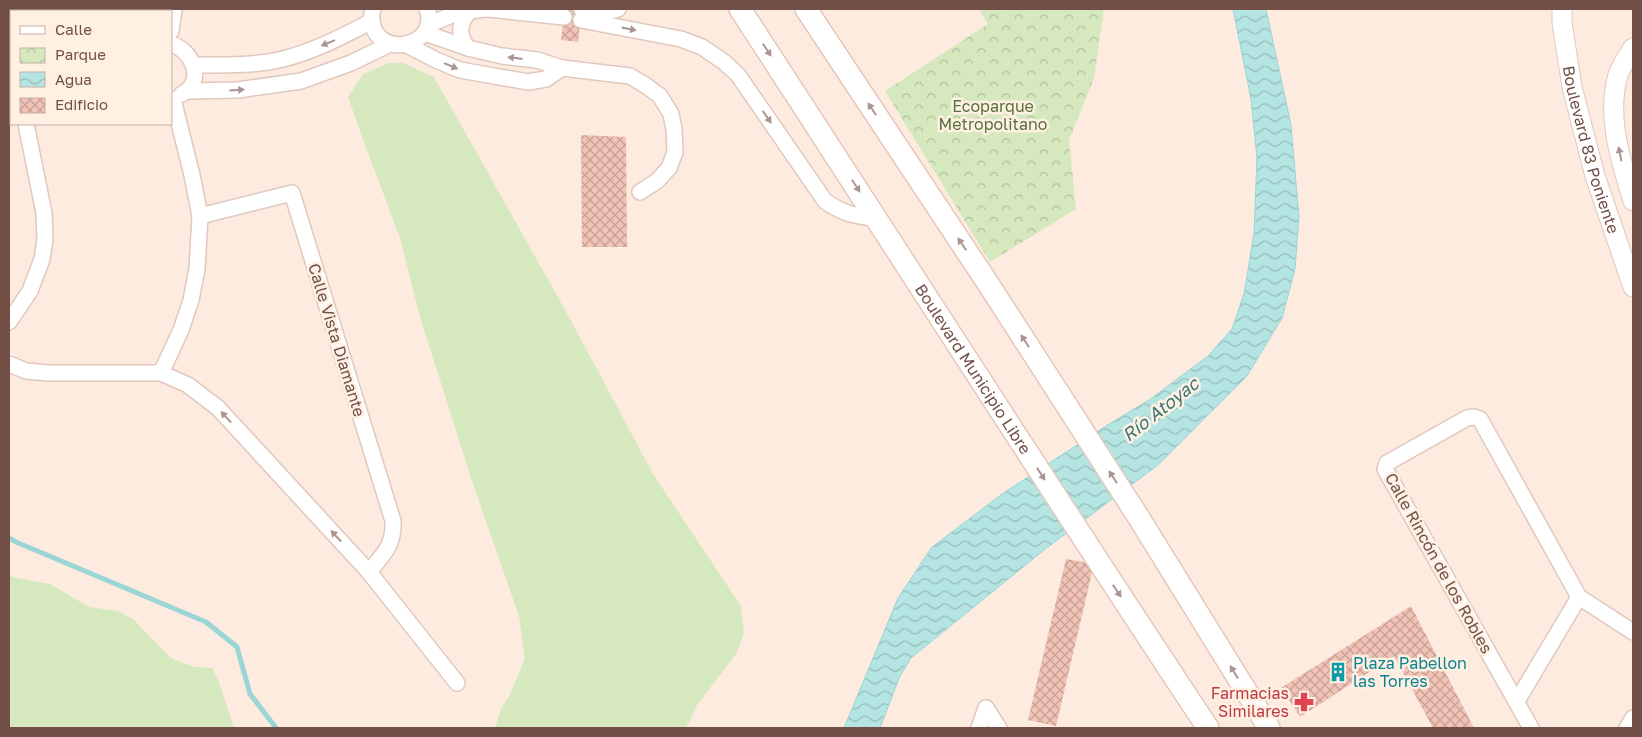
<svg xmlns="http://www.w3.org/2000/svg" width="1642" height="737" font-family="'Golos Text',sans-serif">
<style>
.grass{fill:#d6e9be}
.park{fill:url(#park-crowns)}
.water{fill:url(#water-waves);stroke:#9ad6d5}
.lines{fill:none;stroke-linecap:round;stroke-linejoin:round}
.stream{stroke:#9ad6d5;stroke-width:5}
.building{fill:url(#building-cross-hatch)}
.minor-tunnel{stroke:#d9c4b8;stroke-width:15;stroke-dasharray:15 8;stroke-linecap:butt}
.minor-casing{stroke:#e1c8be;stroke-width:18}
.tertiary-casing{stroke:#e1c8be;stroke-width:21}
.secondary-casing{stroke:#e6c8bb;stroke-width:24}
.minor{stroke:#fff;stroke-width:15}
.tertiary{stroke:#fff;stroke-width:19}
.secondary{stroke:#fff;stroke-width:21}
.oneway{fill:#aa9591}
.labels{text-anchor:middle;dominant-baseline:central;stroke-width:5;stroke-linejoin:round;paint-order:stroke}
.park-label{font-size:16px;fill:#56723c;stroke:#fff0e4}
.street-label{font-size:16px;fill:#714f47;stroke:#fff0e4}
.culture-label{font-size:16px;fill:#0d838f;stroke:#fff0e4;text-anchor:start}
.health-label{font-size:16px;fill:#be3a42;stroke:#fff0e4;text-anchor:end}
.water-label{font-size:18px;font-style:italic;fill:#3b7877;stroke:#fff0e4}
</style>
<defs>
<pattern id="park-crowns" width="20" height="18" patternUnits="userSpaceOnUse" patternTransform="scale(1.25)"><rect width="20" height="18" fill="#d6e9be"/><path d="M2 6a3 3 0 1 1 6 0M12 15a3 3 0 1 1 6 0" fill="none" stroke="#b2bf9c"/></pattern>
<pattern id="water-waves" width="16" height="10" patternUnits="userSpaceOnUse" patternTransform="scale(1.25)"><rect width="16" height="10" fill="#b4e5e3"/><path d="M0 5q4-4 8 0t8 0" fill="none" stroke="#97bcba"/></pattern>
<pattern id="building-cross-hatch" width="8" height="8" patternUnits="userSpaceOnUse" patternTransform="scale(1.25)"><rect width="8" height="8" fill="#f1c3b6"/><path d="M0 0l8 8M0 8l8-8" fill="none" stroke="#c8a196"/></pattern>
</defs>
<rect width="100%" height="100%" fill="#fcebde"/>
<g class="grass">
<path d="M389,63H403L434,77L569,317L653,474L741,606L744,633L736,654L697,705L686,728H495L501,709L509,696L525,659L519,616L472,481L420,317L400,238L361,134L348,97L363,74Z"/>
<path d="M9,575L16,578L50,584L89,607L118,611L134,620L171,658L194,667L212,668L218,679L234,728H9Z"/>
</g>
<path class="park" d="M979,9H1104L1094,78L1069,140L1076,209L990,262L885,91L988,24Z"/>
<path class="water" d="M1233,9H1266L1291,125L1299,217L1295,269L1282,318L1247,376L1158,465L1044,550L911,658L900,676L880,728H844L898,598L932,547L1002,494L1106,426L1149,400L1208,356L1232,329L1244,294L1254,233L1257,158L1251,99Z"/>
<g class="lines">
<path class="stream" d="M9,538L16,542L206,622L237,647L250,694L276,728"/>
</g>
<g class="building">
<path d="M565,9H582L578,42L561,40Z"/>
<path d="M581,135L626,137L627,247H582Z"/>
<path d="M1066,559L1094,564L1056,726L1028,720Z"/>
<path d="M1411,606L1474,728H1433L1394,656L1300,717L1281,688Z"/>
</g>
<g class="lines">
<path class="minor-tunnel" d="M571,9L582,10"/>
<defs>
<g id="minor">
<path d="M373,9C372,12 371,17 372,21C377,61 441,46 427,9"/>
<path d="M488,9L564,17"/>
<path d="M582,10L604,13L618,9"/>
<path d="M581,20L681,39L702,47L724,62L738,75L825,201C845,215 854,215 877,219"/>
<path d="M9,23H11"/>
<path d="M428,25L459,12L486,9"/>
<path d="M171,31L174,9"/>
<path d="M425,33L468,48L502,56L537,60L562,68L630,76L645,85L660,96L671,114L674,129L675,152L669,168L657,181L640,192"/>
<path d="M171,44C194,51 205,82 182,94"/>
<path d="M407,45L436,60L460,70L528,82L546,79L562,68"/>
<path d="M468,48C458,36 458,23 470,11"/>
<path d="M11,51V54"/>
<path d="M194,65C223,65 255,66 283,59C315,51 343,36 372,21"/>
<path d="M189,91L238,90L301,81L351,63L390,44"/>
<path d="M200,216L292,193L393,521C394,546 384,553 369,572"/>
<path d="M9,322L30,291L42,259L45,240L44,213L26,124"/>
<path d="M9,364L26,371L48,373H161L188,385L218,408L369,572L457,683"/>
<path d="M161,373L181,330L191,300L197,269L200,216L192,175L173,99"/>
<path d="M1517,701L1579,597"/>
<path d="M986,708L999,728"/>
<path d="M979,728L986,708"/>
<path d="M1531,728L1385,469L1387,463L1467,418L1474,417L1480,419L1579,597L1633,632"/>
<path d="M1627,728L1633,718"/>
</g>
<g id="tertiary">
<path id="s1" d="M1562,9V23L1572,87L1595,176L1633,287"/>
<path d="M1633,48C1628,56 1621,66 1618,75C1606,117 1621,161 1633,201"/>
</g>
<g id="secondary">
<path id="s2" d="M740,9C896,248 1050,490 1208,728"/>
<path d="M806,9L989,285L1139,518L1269,728"/>
</g>
</defs>
<use href="#minor" class="minor-casing"/>
<use href="#tertiary" class="tertiary-casing"/>
<use href="#secondary" class="secondary-casing"/>
<use href="#minor" class="minor"/>
<use href="#tertiary" class="tertiary"/>
<use href="#secondary" class="secondary"/>
</g>
<defs><path id="oneway-solid" d="M-6-.8H1V-3.2L6.5 0L1 3.2V.8H-6Z" transform="scale(1.25)"/></defs>
<g class="oneway">
<use href="#oneway-solid" transform="translate(629 29) rotate(11)"/>
<use href="#oneway-solid" transform="translate(328 43) rotate(158)"/>
<use href="#oneway-solid" transform="translate(767 50) rotate(57)"/>
<use href="#oneway-solid" transform="translate(515 58) rotate(-173)"/>
<use href="#oneway-solid" transform="translate(451 66) rotate(23)"/>
<use href="#oneway-solid" transform="translate(237 90) rotate(-4)"/>
<use href="#oneway-solid" transform="translate(872 109) rotate(-123)"/>
<use href="#oneway-solid" transform="translate(767 117) rotate(55)"/>
<use href="#oneway-solid" transform="translate(1620 154) rotate(-101)"/>
<use href="#oneway-solid" transform="translate(856 186) rotate(57)"/>
<use href="#oneway-solid" transform="translate(962 244) rotate(-124)"/>
<use href="#oneway-solid" transform="translate(1025 341) rotate(-123)"/>
<use href="#oneway-solid" transform="translate(226 417) rotate(-133)"/>
<use href="#oneway-solid" transform="translate(1041 474) rotate(57)"/>
<use href="#oneway-solid" transform="translate(1113 477) rotate(-123)"/>
<use href="#oneway-solid" transform="translate(336 536) rotate(-133)"/>
<use href="#oneway-solid" transform="translate(1117 591) rotate(56)"/>
<use href="#oneway-solid" transform="translate(1234 672) rotate(-122)"/>
</g>
<defs>
<symbol id="building-bare" viewBox="-9 -9 18 18"><path d="M-4-6H4V6H1V3H-1V6H-4ZM-2.5-4.3h1.7v1.8h-1.7ZM.8-4.3h1.7v1.8H.8ZM-2.5-1h1.7V.8h-1.7ZM.8-1h1.7V.8H.8Z" fill="#0f9aa8" stroke="#fff0e4" stroke-width="2.5" paint-order="stroke"/></symbol>
<symbol id="pharmacy-bare" viewBox="-9 -9 18 18"><path d="M-2-6h4v4h4v4h-4v4h-4v-4h-4v-4h4Z" fill="#e0444e" stroke="#fff0e4" stroke-width="2.5" paint-order="stroke"/></symbol>
</defs>
<g fill-rule="evenodd">
<use href="#building-bare" x="1324" y="658" width="28" height="28"/>
<use href="#pharmacy-bare" x="1290" y="688" width="28" height="28"/>
</g>
<g class="labels">
<g class="park-label">
<text x="993" y="106">Ecoparque<tspan x="993" dy="18">Metropolitano</tspan></text>
</g>
<g class="street-label">
<text stroke="none"><textPath href="#s1" startOffset="144">Boulevard 83 Poniente</textPath></text>
<text transform="translate(337 340) rotate(73)">Calle Vista Diamante</text>
<text stroke="none"><textPath href="#s2" startOffset="429">Boulevard Municipio Libre</textPath></text>
<text transform="translate(1439 563) rotate(61)">Calle Rincón de los Robles</text>
</g>
<g class="culture-label">
<text x="1353" y="663">Plaza Pabellon<tspan x="1353" dy="18">las Torres</tspan></text>
</g>
<g class="health-label">
<text x="1289" y="693">Farmacias<tspan x="1289" dy="18">Similares</tspan></text>
</g>
<g class="water-label">
<text transform="translate(1160 409) rotate(-38)">Río Atoyac</text>
</g>
</g>
<rect width="1642" height="737" fill="none" stroke="#714f47" stroke-width="20"/>
<rect x="10" y="10" width="162" height="115" fill="#fff0e4" stroke="#c6b0a5"/>
<rect x="20" y="26" width="25" height="8" fill="#ffffff" stroke="#c6b0a5"/>
<text x="55" y="35" font-size="15" fill="#714f47">Calle</text>
<rect x="20" y="48" width="25" height="15" fill="url(#park-crowns)" stroke="#c6b0a5"/>
<text x="55" y="60" font-size="15" fill="#714f47">Parque</text>
<rect x="20" y="72" width="25" height="15" fill="url(#water-waves)" stroke="#c6b0a5"/>
<text x="55" y="85" font-size="15" fill="#714f47">Agua</text>
<rect x="20" y="98" width="25" height="15" fill="url(#building-cross-hatch)" stroke="#c6b0a5"/>
<text x="55" y="110" font-size="15" fill="#714f47">Edificio</text>
</svg>
